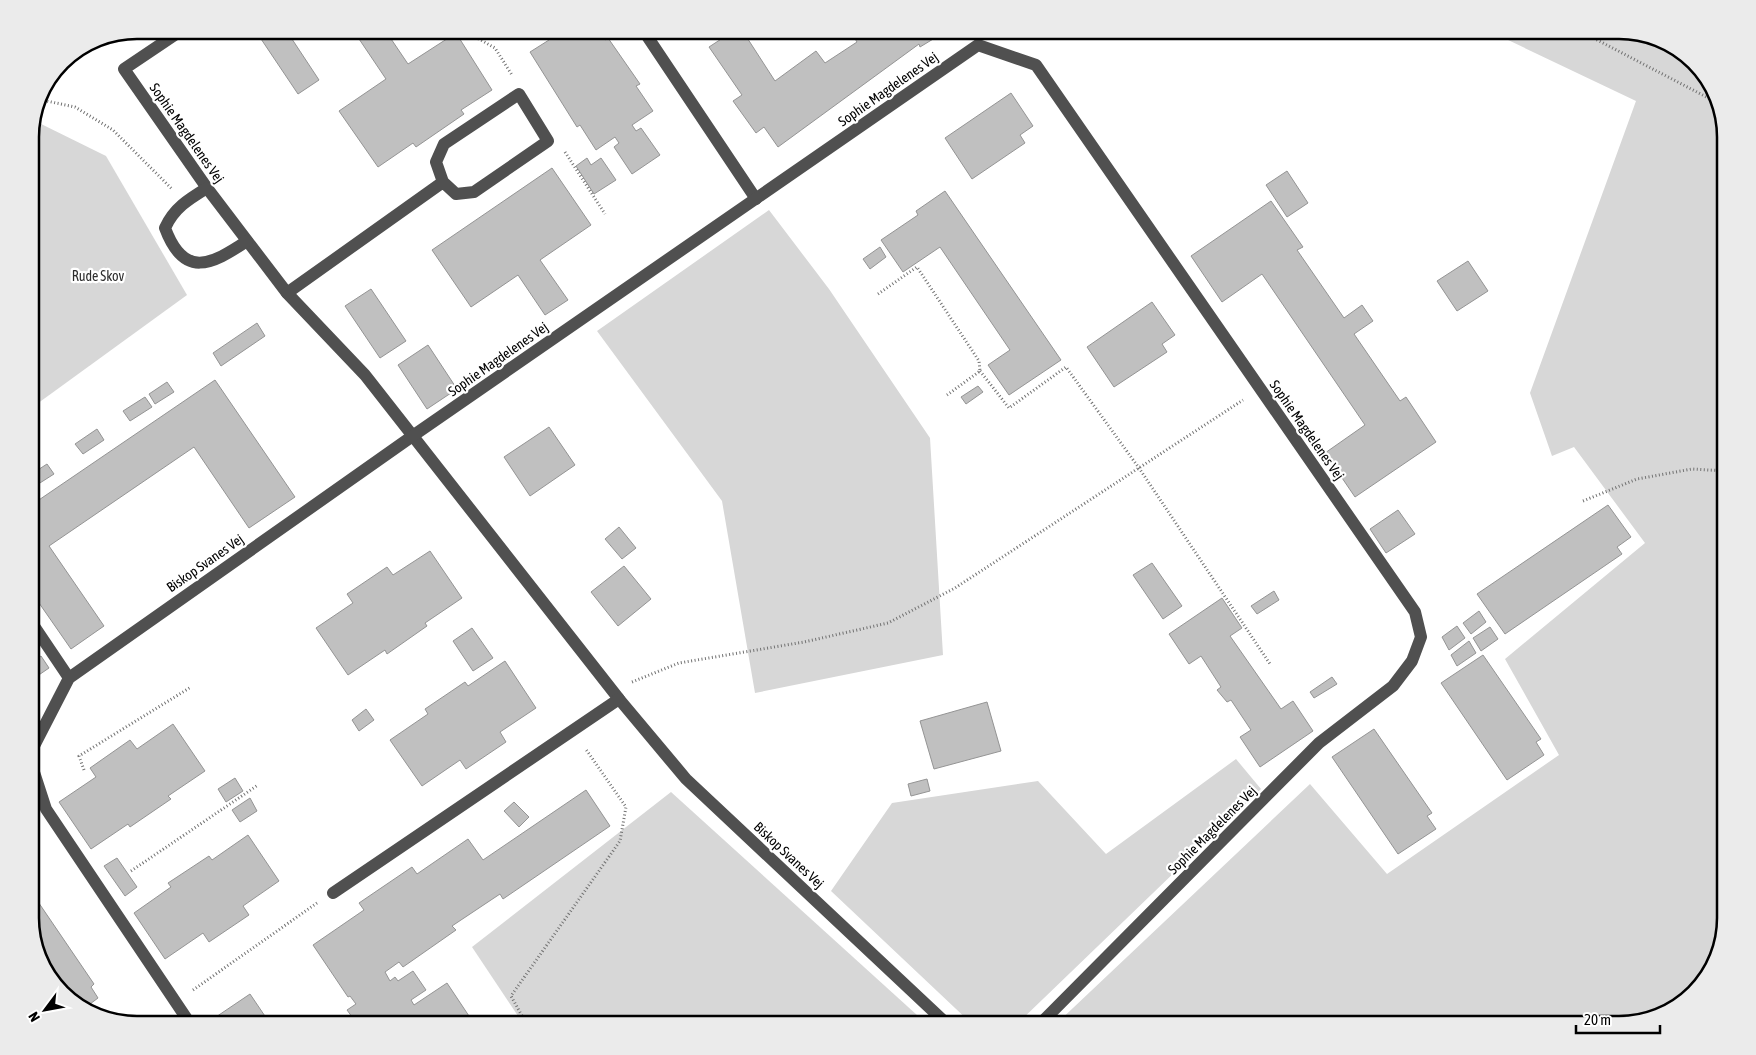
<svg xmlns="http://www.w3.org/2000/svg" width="1756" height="1055" font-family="'Asap Condensed',sans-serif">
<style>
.green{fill:#d7d7d7}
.building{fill:#c0c0c0;stroke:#949494}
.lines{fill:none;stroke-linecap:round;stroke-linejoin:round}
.path{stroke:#727272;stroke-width:3;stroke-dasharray:1 2.5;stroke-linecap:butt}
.minor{stroke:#505050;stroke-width:12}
.labels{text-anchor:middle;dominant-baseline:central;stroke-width:4.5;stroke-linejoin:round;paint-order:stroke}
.street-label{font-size:14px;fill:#000;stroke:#fff}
.park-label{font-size:14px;fill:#2e2e2e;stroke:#fff}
.rim{fill:none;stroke:#000;stroke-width:2.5}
</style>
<rect width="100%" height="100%" fill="#fff"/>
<g class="green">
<path d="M1487,30H1619L1673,44L1712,83L1726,130V919L1712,972L1673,1011L1620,1025H1055L1310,784L1387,874L1559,755L1505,659L1645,543L1574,447L1552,456L1530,393L1636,101Z"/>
<path d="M33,120L106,156L187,295L30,409V130Z"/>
<path d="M769,210L829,289L930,438L943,655L755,693L722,501L597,331Z"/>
<path d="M1236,759L1261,789L1016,1025H973L831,891L892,803L1038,781L1106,854Z"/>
<path d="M671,792L928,1025H524L472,947Z"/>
</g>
<g class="building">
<path d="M255,30H286L319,80L298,94Z"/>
<path d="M360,30H385L408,64L456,33L492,90L461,110L464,114L416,147L413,143L378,167L339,111L386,79L355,33Z"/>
<path d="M422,30H442L429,39Z"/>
<path d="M535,30H598L605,40L608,38L640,84L636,86L653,111L632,125L636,131L641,128L660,155L632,174L614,147L619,143L615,137L596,150L580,125L577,127L530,52L549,40L543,32L538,35Z"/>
<path d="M735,30H742L775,81L816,51L825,63L857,42L850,31L851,30H948L920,47L919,44L778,147L764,127L756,133L733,101L742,95L709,47Z"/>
<path d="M1063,30H1081L1069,38Z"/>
<path d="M1011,93L1033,126L1020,135L1025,143L972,179L945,138Z"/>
<path d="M587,158L591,165L601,158L616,180L594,194L576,166Z"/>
<path d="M552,168L591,225L540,260L568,300L545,315L518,275L471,307L432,250Z"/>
<path d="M1287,171L1308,203L1287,217L1266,185Z"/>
<path d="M945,191L1061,360L1009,395L988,365L1010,350L940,247L903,272L881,240L918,215L916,211Z"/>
<path d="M1271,201L1303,247L1297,250L1344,318L1362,305L1373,321L1354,334L1400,401L1406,397L1436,442L1355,497L1325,453L1365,425L1262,274L1222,302L1191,256Z"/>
<path d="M880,247L886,257L870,269L863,259Z"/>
<path d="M1468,261L1488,291L1457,311L1437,281Z"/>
<path d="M371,289L406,341L380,358L345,306Z"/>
<path d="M1152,302L1175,335L1162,344L1167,352L1114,387L1087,347Z"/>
<path d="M257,323L265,336L221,366L213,353Z"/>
<path d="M428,345L457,389L427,409L398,365Z"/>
<path d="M215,380L295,497L249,528L194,447L49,546L104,626L71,649L30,590V506Z"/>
<path d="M167,382L174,392L155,404L149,394Z"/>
<path d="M978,386L983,392L966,404L961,397Z"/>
<path d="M145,397L152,407L130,421L123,411Z"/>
<path d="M549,427L575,465L530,496L504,457Z"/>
<path d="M97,429L104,440L83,454L75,444Z"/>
<path d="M47,464L54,474L32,488L30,475Z"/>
<path d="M1608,505L1631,537L1617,547L1622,554L1505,634L1477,594Z"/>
<path d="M1398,510L1415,534L1386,553L1370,529Z"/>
<path d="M619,527L636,548L622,559L605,539Z"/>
<path d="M430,551L462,598L425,623L427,626L387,654L385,650L348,675L316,628L353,603L347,594L387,567L393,575Z"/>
<path d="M1152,563L1182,606L1163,619L1133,575Z"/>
<path d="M624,566L651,599L618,626L591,592Z"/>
<path d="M1274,591L1279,600L1257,614L1251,606Z"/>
<path d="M1222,598L1242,628L1230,636L1281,709L1293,701L1313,731L1260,767L1240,737L1251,730L1231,700L1227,702L1217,690L1221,687L1201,656L1189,664L1169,634Z"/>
<path d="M1479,611L1486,622L1471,634L1463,623Z"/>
<path d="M1457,626L1465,638L1449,650L1442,637Z"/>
<path d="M1490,627L1498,639L1481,651L1473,638Z"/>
<path d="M472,628L493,658L473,671L453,641Z"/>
<path d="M1469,641L1476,653L1457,666L1451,655Z"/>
<path d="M1483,655L1541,739L1536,742L1544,755L1507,780L1441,683Z"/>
<path d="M41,656L49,668L30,681V663Z"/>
<path d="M505,661L536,708L500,732L506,742L466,769L460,760L422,786L390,740L428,714L425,709L465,682L468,686Z"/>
<path d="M1332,677L1337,684L1314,698L1310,692Z"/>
<path d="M987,702L1001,751L934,769L920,721Z"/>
<path d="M366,709L374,720L359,731L352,720Z"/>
<path d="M173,724L205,771L168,796L171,799L130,827L128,824L91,849L59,802L96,777L90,768L130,740L137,749Z"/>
<path d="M1374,729L1432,813L1427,816L1436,829L1398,854L1332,757Z"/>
<path d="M235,778L243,791L226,802L218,789Z"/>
<path d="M927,779L930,791L911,796L908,784Z"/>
<path d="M586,790L610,826L503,899L500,894L452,926L456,930L403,967L399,962L385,972L390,981L395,977L398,981L413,971L426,990L411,1000L414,1005L447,983L475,1025H358L347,1010L356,1004L350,996L348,997L313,945L364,910L359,903L412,867L417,874L468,839L483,860Z"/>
<path d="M250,798L257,811L240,822L232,810Z"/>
<path d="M514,802L529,817L519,827L504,811Z"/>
<path d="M248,835L279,881L243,906L249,915L209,942L203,933L165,959L134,913L171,887L168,883L209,856L212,860Z"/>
<path d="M117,858L137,887L125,896L104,866Z"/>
<path d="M30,890L94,984L91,987L98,998L82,1010L44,972L30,925Z"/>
<path d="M250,994L271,1025H213L210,1021Z"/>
</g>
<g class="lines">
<g class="path">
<path d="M463,30L495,48L512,75"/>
<path d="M1578,30L1718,103"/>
<path d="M471,36L480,30"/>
<path d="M37,99L75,107L113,130L172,189"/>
<path d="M565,152L605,214"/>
<path d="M878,294L917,267L979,361L980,371L947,395"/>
<path d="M980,371L1009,408L1066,367L1139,468L1270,664"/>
<path d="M1583,501L1637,479L1692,469L1726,471"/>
<path d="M632,682L679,663L804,642L888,623L955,588L1243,400"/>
<path d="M84,770L79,756L191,687"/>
<path d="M131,871L258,785"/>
<path d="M193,990L317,903"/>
<path d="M527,1025L511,996L620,841L626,807L585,748"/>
</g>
<g class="minor">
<path d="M182,30L124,69L207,188L287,293L365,375L619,699L686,779L948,1025"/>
<path d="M643,30L756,199"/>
<path d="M207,188C189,199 174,208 165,228C184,279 211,265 247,241"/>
<path d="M287,293L443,182L456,194L474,192L548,141L519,94L444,144L436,162L443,182"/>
<path d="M30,620L69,678"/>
<path d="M333,893L619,699"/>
<path d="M191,1025L46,809L33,769L34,746L69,678L414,435L978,45L1036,65L1415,612L1421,637L1412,661L1393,686L1319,743L1039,1025"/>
</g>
</g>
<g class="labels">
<g class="street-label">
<text transform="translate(888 89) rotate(-35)">Sophie Magdelenes Vej</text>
<text transform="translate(187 133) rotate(55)">Sophie Magdelenes Vej</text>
<text transform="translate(498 359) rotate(-35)">Sophie Magdelenes Vej</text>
<text transform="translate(1307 430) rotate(55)">Sophie Magdelenes Vej</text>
<text transform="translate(205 563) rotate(-35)">Biskop Svanes Vej</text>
<text transform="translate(1212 830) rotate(-45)">Sophie Magdelenes Vej</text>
<text transform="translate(789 855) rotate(43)">Biskop Svanes Vej</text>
</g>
<g class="park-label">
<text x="98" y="276">Rude Skov</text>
</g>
</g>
<path d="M0 0H1756V1055H0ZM137 39H1619A98 98 0 0 1 1717 137V918A98 98 0 0 1 1619 1016H137A98 98 0 0 1 39 918V137A98 98 0 0 1 137 39Z" fill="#ebebeb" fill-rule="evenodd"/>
<path class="rim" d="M137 39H1619A98 98 0 0 1 1717 137V918A98 98 0 0 1 1619 1016H137A98 98 0 0 1 39 918V137A98 98 0 0 1 137 39Z"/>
<g transform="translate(45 1010) rotate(238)" stroke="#ffffff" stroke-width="4" paint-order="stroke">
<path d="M0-4L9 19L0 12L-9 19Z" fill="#000000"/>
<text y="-8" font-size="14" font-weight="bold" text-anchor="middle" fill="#000000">N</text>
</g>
<path d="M1576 1025v8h84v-8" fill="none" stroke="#000000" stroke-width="2.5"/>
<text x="1584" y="1025" font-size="15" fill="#000000" stroke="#ffffff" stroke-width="4" paint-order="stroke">20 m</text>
</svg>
